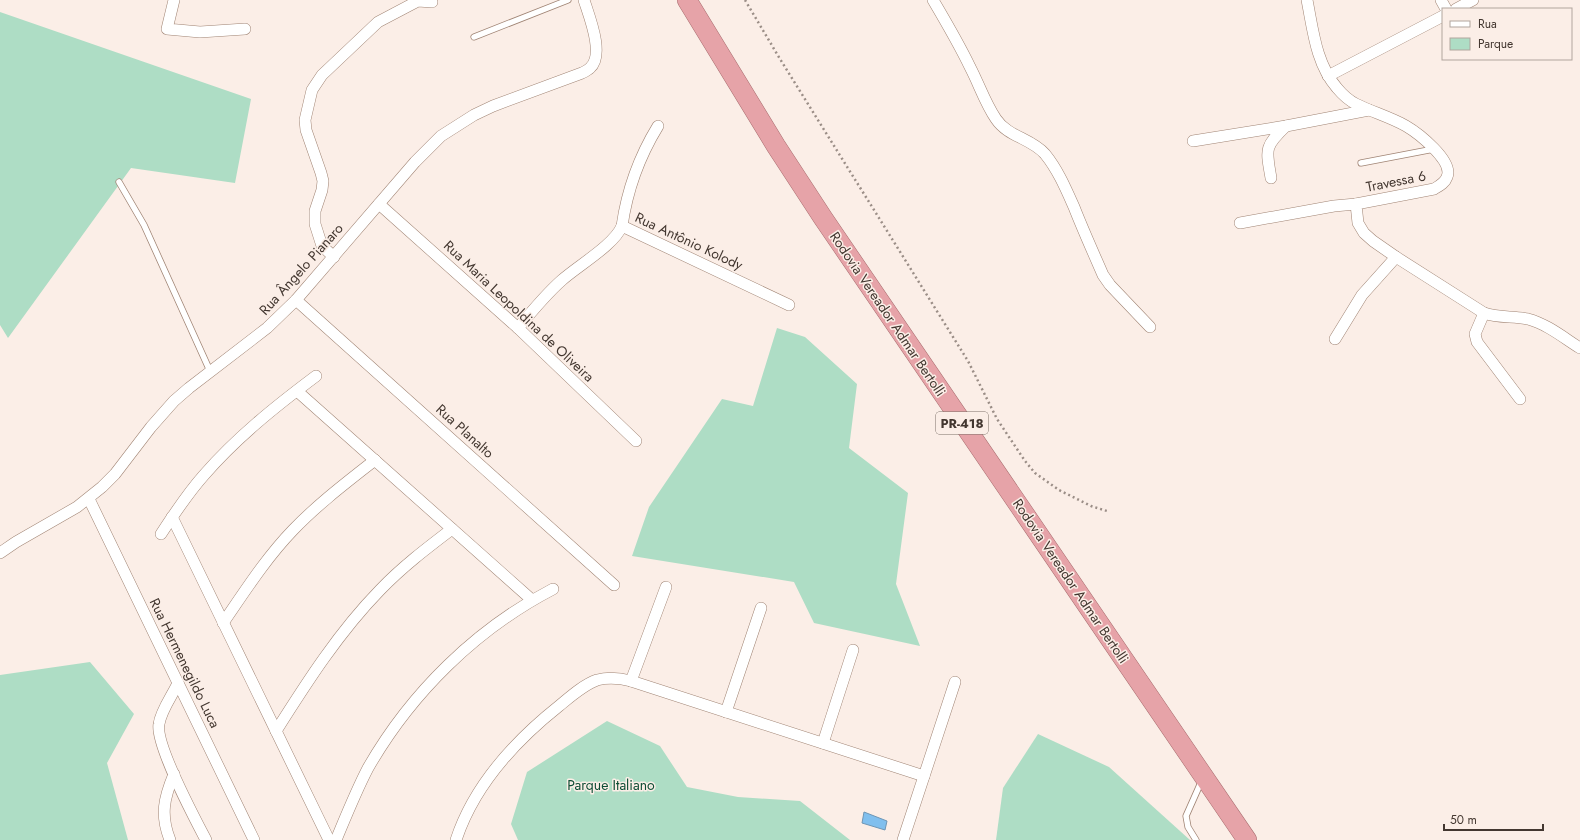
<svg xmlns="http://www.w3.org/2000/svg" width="1580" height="840" font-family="Jost,sans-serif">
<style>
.green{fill:#aeddc5}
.water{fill:#80bfee;stroke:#6e96b5}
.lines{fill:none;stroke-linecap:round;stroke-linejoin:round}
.service-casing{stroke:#a08474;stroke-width:7}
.minor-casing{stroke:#a08474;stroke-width:12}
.trunk-casing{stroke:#a96e70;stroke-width:20}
.path{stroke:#9b8e87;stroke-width:2.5;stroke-dasharray:2 3;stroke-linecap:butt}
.service{stroke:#fff;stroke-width:5.5}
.minor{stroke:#fff;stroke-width:11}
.trunk{stroke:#e6a3a8;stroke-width:19}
.labels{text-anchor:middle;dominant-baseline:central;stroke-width:3;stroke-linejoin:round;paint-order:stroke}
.shield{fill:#fbeee7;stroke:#7a6e67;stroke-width:1}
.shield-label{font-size:13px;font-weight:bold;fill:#433730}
.street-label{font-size:14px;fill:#433730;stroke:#fbeee7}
.park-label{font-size:14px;fill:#0d4c34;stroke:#fbeee7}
</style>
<rect width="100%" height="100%" fill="#fbeee7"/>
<g class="green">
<path d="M0,12L251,99L235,183L131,168L8,338L0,325Z"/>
<path d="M777,328L805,337L857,384L849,448L908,493L896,584L920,646L814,623L794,582L632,556L649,507L722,399L753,406Z"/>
<path d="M90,662L134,714L107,763L128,840H0V675Z"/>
<path d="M607,721L660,746L687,787L738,797L800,801L850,840H518L511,824L527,772Z"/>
<path d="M1038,734L1109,767L1190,840H996L1003,788Z"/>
</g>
<path class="water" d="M864,812L887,821L885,830L862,823Z"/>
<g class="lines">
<defs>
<g id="service">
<path d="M474,37L568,0"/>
<path d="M1361,163L1434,149"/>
<path d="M119,182L144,225L210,371"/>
<path d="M1196,840L1188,827L1186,816L1202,780"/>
</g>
<g id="minor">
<path d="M174,0L167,29L200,32L245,29"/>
<path d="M933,0C946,22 959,44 970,67C979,84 985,103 996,119C1008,137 1031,138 1045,154C1058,170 1066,189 1074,207C1083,230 1093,252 1103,275L1110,285L1150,327"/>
<path d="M1307,0C1313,30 1316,64 1337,88C1342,94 1348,100 1356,104C1372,112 1390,117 1406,126C1418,133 1454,161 1447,177C1445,183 1439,186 1434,189L1356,204L1358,223L1364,233L1373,241L1396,257L1484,313C1498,318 1513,316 1528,319C1547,324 1564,338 1580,348"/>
<path d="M1441,0L1446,9"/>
<path d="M1456,9L1473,0"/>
<path d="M1328,76L1443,16"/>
<path d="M1193,141L1286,126L1369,110"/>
<path d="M1271,178C1266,149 1264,147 1286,126"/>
<path d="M379,204L518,328L636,441"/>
<path d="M1240,223L1334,206L1356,204"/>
<path d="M622,226C627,191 639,157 658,126"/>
<path d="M334,257L322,246L315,224V211L322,190L323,181L321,173L306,130L305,120L312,90L322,75L378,22L418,1L432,2"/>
<path d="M296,300L614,585"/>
<path d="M1484,313L1475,334L1477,342L1520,399"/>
<path d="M518,328C532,311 546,294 562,280C579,265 614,245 622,226L789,305"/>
<path d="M1335,339L1362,295L1396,257"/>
<path d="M297,391L532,600"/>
<path d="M89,499L254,840"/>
<path d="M172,517L329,840"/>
<path d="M161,534C174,514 188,493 204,475C237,437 276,406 316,376"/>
<path d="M0,553L16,542L77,507L102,487L115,474L151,427L174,401L189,388L267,328L296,300L415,162L441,136L474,115L493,106L582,73C584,72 588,70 590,68C605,55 589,16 584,0"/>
<path d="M223,623C245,591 266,558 293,530C318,504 347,482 375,460"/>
<path d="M631,681L666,587"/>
<path d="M178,683C172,696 161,710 159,724C155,744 195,819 206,840"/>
<path d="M726,712L761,608"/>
<path d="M276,731C307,682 339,632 380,590C402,567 427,548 452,529"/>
<path d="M823,743L853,650"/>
<path d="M170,840C160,815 164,798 174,774"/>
<path d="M336,840C346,816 356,791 368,768C411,693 476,629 553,589"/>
<path d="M456,840C474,785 515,741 559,706C570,697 583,685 597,680C609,677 619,678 631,681L924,776"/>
<path d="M903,840L955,682"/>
</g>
<path id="trunk" d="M687,0L776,146L823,218L1247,840"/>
</defs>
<use href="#service" class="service-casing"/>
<use href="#minor" class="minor-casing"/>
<use href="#trunk" class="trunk-casing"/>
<path class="path" d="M745,0L780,59L968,361L997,419L1025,461L1035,473L1059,490L1091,506L1107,511"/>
<use href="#service" class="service"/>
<use href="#minor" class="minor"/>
<use href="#trunk" class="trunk"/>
</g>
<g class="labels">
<rect class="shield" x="936" y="412" width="52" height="22" rx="3"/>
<g class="shield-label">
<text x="962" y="423">PR-418</text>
</g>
<g class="street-label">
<text transform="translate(1396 181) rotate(-11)">Travessa 6</text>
<text transform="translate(689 241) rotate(25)">Rua Antônio Kolody</text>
<text transform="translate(301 269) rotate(-48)">Rua Ângelo Pianaro</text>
<text transform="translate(519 311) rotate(43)">Rua Maria Leopoldina de Oliveira</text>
<text transform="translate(888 314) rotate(56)">Rodovia Vereador Admar Bertolli</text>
<text transform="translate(465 431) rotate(42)">Rua Planalto</text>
<text transform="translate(1071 581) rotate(56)">Rodovia Vereador Admar Bertolli</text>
<text transform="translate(185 663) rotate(64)">Rua Hermenegildo Luca</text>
</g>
<g class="park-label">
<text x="611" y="785">Parque Italiano</text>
</g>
</g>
<rect x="1442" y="8" width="130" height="52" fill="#fbeee7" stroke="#b1a59e"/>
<rect x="1450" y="21" width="20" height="6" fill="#ffffff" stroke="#b1a59e"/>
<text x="1478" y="28" font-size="12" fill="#433730">Rua</text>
<rect x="1450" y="38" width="20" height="12" fill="#aeddc5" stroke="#b1a59e"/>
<text x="1478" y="48" font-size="12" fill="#433730">Parque</text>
<path d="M1444 824v6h99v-6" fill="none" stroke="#433730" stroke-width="2"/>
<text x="1450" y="824" font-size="12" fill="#433730" stroke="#fbeee7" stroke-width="3" paint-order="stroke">50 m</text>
</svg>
